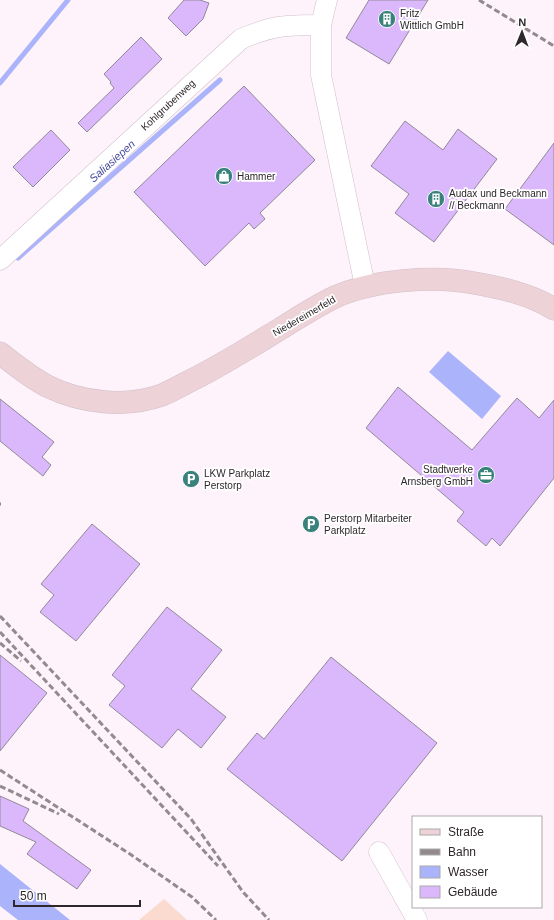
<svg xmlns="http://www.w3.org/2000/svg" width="554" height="920" font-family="Helvetica,sans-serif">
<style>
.green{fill:#fbdad0}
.water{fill:#abb3fa}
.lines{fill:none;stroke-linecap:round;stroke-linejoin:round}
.stream{stroke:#abb3fa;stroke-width:5}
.building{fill:#dbb8fc;stroke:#91899a}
.street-casing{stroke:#d2bfcb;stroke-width:21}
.secondary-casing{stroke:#d2bfcb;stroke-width:23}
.street{stroke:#fff;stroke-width:20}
.secondary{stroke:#edd3d8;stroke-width:22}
.rail{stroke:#938a8f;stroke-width:3;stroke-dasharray:6 3;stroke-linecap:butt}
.labels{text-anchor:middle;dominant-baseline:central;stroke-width:3.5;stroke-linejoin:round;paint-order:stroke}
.poi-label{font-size:10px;fill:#2e272b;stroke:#fff;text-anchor:start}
.street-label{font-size:10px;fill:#2e272b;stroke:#fff}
.water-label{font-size:11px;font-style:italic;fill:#494c9e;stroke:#fff}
</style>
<rect width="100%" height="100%" fill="#fef3fa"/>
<path class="green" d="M164,899L187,920H139Z"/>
<g class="water">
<path d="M448,351L501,396L482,419L429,372Z"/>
<path d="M0,864L70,920H18L0,906Z"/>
</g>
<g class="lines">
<g class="stream">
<path d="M0,83L68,0"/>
<path d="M18,258L220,80"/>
</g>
</g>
<g class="building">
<path d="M184,0H200L209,3L203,19L186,36L168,18Z"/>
<path d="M369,0H428L389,64L346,38Z"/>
<path d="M141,37L162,59L87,132L78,123L114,88L110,83L111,82L104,74Z"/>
<path d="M244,86L315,160L260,213L265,219L254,229L249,223L205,266L134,192Z"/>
<path d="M405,121L443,150L458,129L497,159L434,242L395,213L409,194L371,166Z"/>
<path d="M51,130L70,150L33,187L13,167Z"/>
<path d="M554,143V245L505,209Z"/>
<path d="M398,387L472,450L517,398L539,418L554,400V478L500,546L492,538L486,546L457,521L464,512L366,428Z"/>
<path d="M0,399L54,442L42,457L51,465L43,476L0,441Z"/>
<path d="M92,524L140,564L76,641L40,612L54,595L41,584Z"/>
<path d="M167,607L222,650L191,689L226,717L201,748L178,729L162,748L109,705L125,686L112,675Z"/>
<path d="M0,655L47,693L0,751Z"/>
<path d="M331,657L437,743L342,861L227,769L257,733L264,739Z"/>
<path d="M0,796L29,809L23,821L91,870L77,889L27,854L36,842L0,826Z"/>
</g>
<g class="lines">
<defs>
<g id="street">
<path d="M327,0L321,25V75L365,286"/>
<path d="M0,260L241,39C273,25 287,25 321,25"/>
<path d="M379,852L417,920"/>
</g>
<path id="secondary" d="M0,353C15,365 30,377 47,386C81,403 126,408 162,395C170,392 178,387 186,383C219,367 249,348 280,329C298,318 316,306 335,297C373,280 434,275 474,283C502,288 530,294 554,309"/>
</defs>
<use href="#street" class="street-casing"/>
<use href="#secondary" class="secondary-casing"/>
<use href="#street" class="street"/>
<use href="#secondary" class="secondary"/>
<g class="rail">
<path d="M479,0L554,46"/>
<path d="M0,504H1"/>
<path d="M0,616L191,819L243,892L269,920"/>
<path d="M0,632L218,866"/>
<path d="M0,643L21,661"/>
<path d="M0,770L130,854L192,897L216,920"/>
<path d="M0,786L59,814"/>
</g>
</g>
<defs>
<symbol id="building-disc" viewBox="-11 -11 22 22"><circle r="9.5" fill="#39817b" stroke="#fff"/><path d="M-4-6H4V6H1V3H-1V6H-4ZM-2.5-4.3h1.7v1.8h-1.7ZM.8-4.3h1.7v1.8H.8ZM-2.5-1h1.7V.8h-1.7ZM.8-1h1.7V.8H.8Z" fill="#fff"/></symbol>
<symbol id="shop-disc" viewBox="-11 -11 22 22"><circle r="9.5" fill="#39817b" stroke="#fff"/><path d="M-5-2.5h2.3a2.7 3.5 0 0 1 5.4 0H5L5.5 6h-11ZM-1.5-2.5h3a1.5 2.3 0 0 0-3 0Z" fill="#fff"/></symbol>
<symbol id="office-disc" viewBox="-11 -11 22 22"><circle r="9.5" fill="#39817b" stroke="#fff"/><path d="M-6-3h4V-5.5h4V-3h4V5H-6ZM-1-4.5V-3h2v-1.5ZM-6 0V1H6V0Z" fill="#fff"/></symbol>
<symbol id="parking-disc" viewBox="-11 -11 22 22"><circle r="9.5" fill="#39817b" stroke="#fff"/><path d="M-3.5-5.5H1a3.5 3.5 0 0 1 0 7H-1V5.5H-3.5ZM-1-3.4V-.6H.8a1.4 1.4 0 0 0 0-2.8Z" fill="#fff"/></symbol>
</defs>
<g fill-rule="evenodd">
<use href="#building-disc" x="377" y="9" width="20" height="20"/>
<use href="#shop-disc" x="214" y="166" width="20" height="20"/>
<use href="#building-disc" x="426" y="189" width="20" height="20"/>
<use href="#office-disc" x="476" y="465" width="20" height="20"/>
<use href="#parking-disc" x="181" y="469" width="20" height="20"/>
<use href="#parking-disc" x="301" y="514" width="20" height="20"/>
</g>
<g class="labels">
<g class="poi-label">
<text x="400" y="13">Fritz<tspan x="400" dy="12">Wittlich GmbH</tspan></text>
<text x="237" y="176">Hammer</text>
<text x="449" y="193">Audax und Beckmann<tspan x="449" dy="12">// Beckmann</tspan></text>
<text x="473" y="469" text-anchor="end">Stadtwerke<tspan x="473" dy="12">Arnsberg GmbH</tspan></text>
<text x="204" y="473">LKW Parkplatz<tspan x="204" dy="12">Perstorp</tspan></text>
<text x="324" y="518">Perstorp Mitarbeiter<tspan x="324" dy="12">Parkplatz</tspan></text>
</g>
<g class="street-label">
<text transform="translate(168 105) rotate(-43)">Kohlgrubenweg</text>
<text transform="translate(304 316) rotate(-30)">Niedereimerfeld</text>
</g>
<g class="water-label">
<text transform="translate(112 161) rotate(-42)">Saliasiepen</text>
</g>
</g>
<rect x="412" y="816" width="130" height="92" fill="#ffffff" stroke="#aba9aa"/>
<rect x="420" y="829" width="20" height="6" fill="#edd3d8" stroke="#aba9aa"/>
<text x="448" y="836" font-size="12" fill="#2e272b">Straße</text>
<rect x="420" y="849" width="20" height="6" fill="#938a8f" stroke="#aba9aa"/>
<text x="448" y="856" font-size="12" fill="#2e272b">Bahn</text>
<rect x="420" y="866" width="20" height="12" fill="#abb3fa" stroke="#aba9aa"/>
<text x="448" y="876" font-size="12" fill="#2e272b">Wasser</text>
<rect x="420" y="886" width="20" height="12" fill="#dbb8fc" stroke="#aba9aa"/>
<text x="448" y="896" font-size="12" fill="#2e272b">Gebäude</text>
<g transform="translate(522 32) rotate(1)" stroke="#ffffff" stroke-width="3" paint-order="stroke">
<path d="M0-3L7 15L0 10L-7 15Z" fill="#2e272b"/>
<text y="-6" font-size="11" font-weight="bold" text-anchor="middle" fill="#2e272b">N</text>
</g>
<path d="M14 900v6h126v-6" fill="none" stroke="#2e272b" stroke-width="2"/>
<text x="20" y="900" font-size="12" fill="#2e272b" stroke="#ffffff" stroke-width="3" paint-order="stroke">50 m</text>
</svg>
